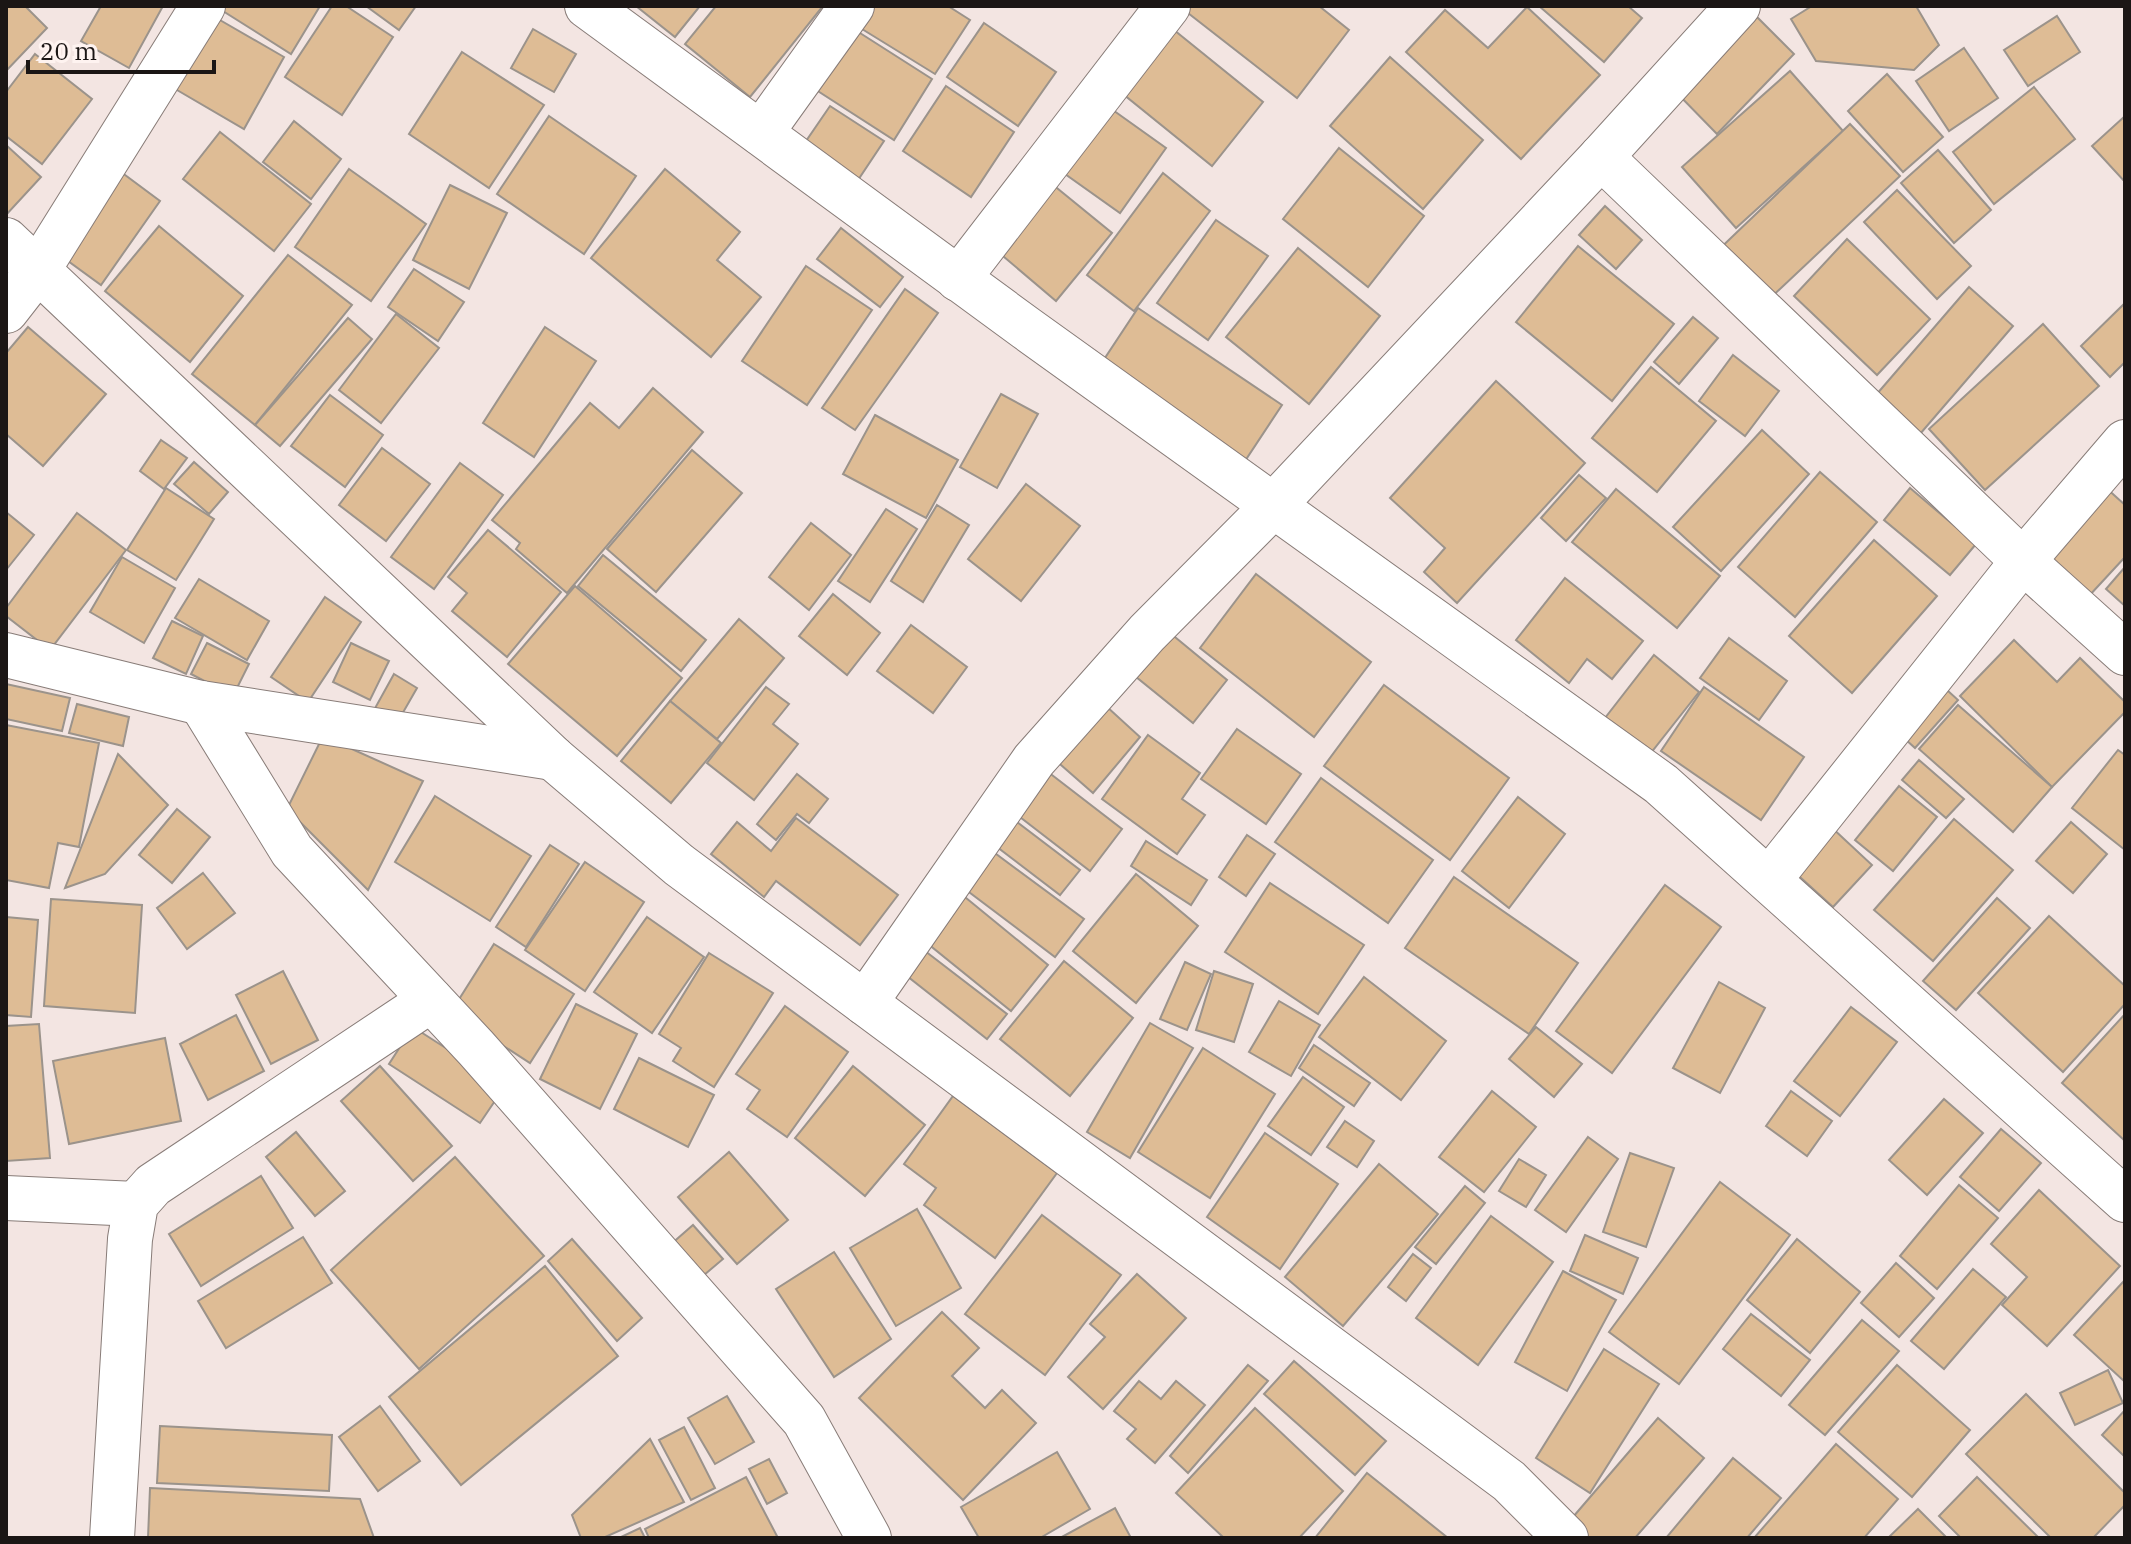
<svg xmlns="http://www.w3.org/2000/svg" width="2131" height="1544" font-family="'IBM Plex Serif',serif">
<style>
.building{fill:#debc95;stroke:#9b938b;stroke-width:2}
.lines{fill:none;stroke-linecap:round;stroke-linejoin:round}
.minor-casing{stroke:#887c78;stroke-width:46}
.minor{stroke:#fff;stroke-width:44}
</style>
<rect width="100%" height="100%" fill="#f3e5e2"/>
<g class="building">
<path d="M6,6H25L47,28L6,71Z"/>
<path d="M101,6H163L129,68L81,41Z"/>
<path d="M215,6H320L291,54Z"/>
<path d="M332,6H346L393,37L342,115L285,77Z"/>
<path d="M366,6H416L399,30Z"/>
<path d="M636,6H700L675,37Z"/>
<path d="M716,6H823L750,97L685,44Z"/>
<path d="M858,6H948L970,20L935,74L849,21Z"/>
<path d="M1179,6H1319L1349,30L1297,98Z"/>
<path d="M1539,6H1628L1642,18L1604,62Z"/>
<path d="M1812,6H1916L1939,45L1914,70L1816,61L1791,19Z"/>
<path d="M1527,7L1600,75L1521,159L1406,52L1445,10L1488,48Z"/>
<path d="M1748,8L1794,54L1717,134L1671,87Z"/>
<path d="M206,12L284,57L244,129L165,83Z"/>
<path d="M2057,16L2080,52L2028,86L2004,50Z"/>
<path d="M984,23L1056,72L1018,126L947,77Z"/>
<path d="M849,26L932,79L894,140L810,86Z"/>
<path d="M533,29L576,54L554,92L511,68Z"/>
<path d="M1174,30L1263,102L1212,166L1123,94Z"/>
<path d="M1964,48L1998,98L1949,131L1916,81Z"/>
<path d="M462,52L544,105L489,188L409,134Z"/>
<path d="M35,54L92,99L42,164L6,136V92Z"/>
<path d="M1390,57L1483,140L1423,209L1330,126Z"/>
<path d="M1790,71L1843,131L1736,228L1682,167Z"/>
<path d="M1887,74L1943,137L1903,172L1848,111Z"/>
<path d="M946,86L1014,132L971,197L903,151Z"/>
<path d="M2034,87L2075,139L1994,204L1953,152Z"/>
<path d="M1103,103L1166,148L1120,213L1058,169Z"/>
<path d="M830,106L884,141L858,180L804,144Z"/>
<path d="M549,116L636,176L584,254L497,194Z"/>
<path d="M2125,116V182L2092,146Z"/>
<path d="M294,121L341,159L311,199L263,162Z"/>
<path d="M1850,124L1900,176L1763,305L1710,258Z"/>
<path d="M220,132L311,204L274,251L183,179Z"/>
<path d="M6,145L41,177L6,215Z"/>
<path d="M1339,148L1424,216L1368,287L1283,219Z"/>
<path d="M1938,150L1991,210L1954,243L1901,183Z"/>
<path d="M117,169L160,201L101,285L57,253Z"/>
<path d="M349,169L426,224L371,301L295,247Z"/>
<path d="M665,169L740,232L717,260L761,297L711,357L591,258Z"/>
<path d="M1163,173L1210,211L1134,311L1087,275Z"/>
<path d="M1052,184L1112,233L1056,301L997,251Z"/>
<path d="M450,185L507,213L469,289L413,260Z"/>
<path d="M1897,190L1971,266L1937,299L1864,222Z"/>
<path d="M1605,206L1642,240L1616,269L1579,235Z"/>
<path d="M1216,220L1268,256L1208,340L1157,303Z"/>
<path d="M159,226L243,296L190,362L105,291Z"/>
<path d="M841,228L903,277L880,307L817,259Z"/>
<path d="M1847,239L1930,319L1877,375L1794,296Z"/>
<path d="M1578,246L1674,324L1612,401L1516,322Z"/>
<path d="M1298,248L1380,316L1309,404L1226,337Z"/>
<path d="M288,255L352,305L255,425L192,374Z"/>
<path d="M806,266L872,310L807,405L742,361Z"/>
<path d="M414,269L464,302L438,341L388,307Z"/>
<path d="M1969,287L2013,326L1920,434L1876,395Z"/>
<path d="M905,289L938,313L855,430L822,408Z"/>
<path d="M2125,303V362L2110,377L2081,346Z"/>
<path d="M1138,308L1282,405L1241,467L1097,370Z"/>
<path d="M396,314L439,348L381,423L339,390Z"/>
<path d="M1693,317L1718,338L1679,384L1654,362Z"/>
<path d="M348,318L372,339L280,446L255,425Z"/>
<path d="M2043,324L2099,386L1985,490L1929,429Z"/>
<path d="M28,327L106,394L43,466L6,434V353Z"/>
<path d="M545,327L596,361L534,457L483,423Z"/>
<path d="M1733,355L1779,391L1745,436L1699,401Z"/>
<path d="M1651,367L1716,421L1657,492L1592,438Z"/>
<path d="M1496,381L1585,463L1457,603L1424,572L1445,548L1390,498Z"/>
<path d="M653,388L703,432L567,593L516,549L520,543L492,520L590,403L619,428Z"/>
<path d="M1001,394L1038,414L997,488L960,467Z"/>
<path d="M330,395L383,435L345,487L291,446Z"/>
<path d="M875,415L958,460L926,518L843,474Z"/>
<path d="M1762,430L1809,474L1721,571L1673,527Z"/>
<path d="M161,440L187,458L164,489L140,471Z"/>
<path d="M382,448L430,484L386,541L339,505Z"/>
<path d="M692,450L742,493L656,592L607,549Z"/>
<path d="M194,462L228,492L209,514L174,484Z"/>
<path d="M460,463L503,495L434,589L391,557Z"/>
<path d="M1820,472L1877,522L1795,617L1738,567Z"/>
<path d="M1579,475L1606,498L1566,541L1541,518Z"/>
<path d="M1026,484L1080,526L1021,601L968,559Z"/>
<path d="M2104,486L2125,505V557L2088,597L2042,554Z"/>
<path d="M166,488L214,519L176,580L127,550Z"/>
<path d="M1910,488L1976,544L1950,575L1884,520Z"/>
<path d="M1616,489L1720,576L1677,628L1572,542Z"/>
<path d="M937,505L969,525L923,602L891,581Z"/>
<path d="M886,509L917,529L870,602L838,581Z"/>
<path d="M6,512L34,535L6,570Z"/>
<path d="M77,513L126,550L50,650L6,616V608Z"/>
<path d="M811,523L851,555L809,610L769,577Z"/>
<path d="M488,530L561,592L507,657L452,611L467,593L448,577Z"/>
<path d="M1874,540L1937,596L1852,693L1789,636Z"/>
<path d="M603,555L706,640L681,671L578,586Z"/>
<path d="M122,557L175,588L144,643L90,612Z"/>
<path d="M2125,567V606L2106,589Z"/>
<path d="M1256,574L1371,662L1314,737L1200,648Z"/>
<path d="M1565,578L1643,641L1612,679L1587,659L1569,683L1516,640Z"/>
<path d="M199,579L269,621L247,660L175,618Z"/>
<path d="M575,586L682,678L617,756L508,664Z"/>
<path d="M833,594L880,633L847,675L799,636Z"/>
<path d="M325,597L361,622L308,702L271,677Z"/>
<path d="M739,619L784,658L717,739L670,701Z"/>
<path d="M172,621L203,636L186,674L153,658Z"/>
<path d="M911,625L967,667L933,713L877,671Z"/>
<path d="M1164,628L1227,680L1193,723L1130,672Z"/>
<path d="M1729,638L1787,681L1759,720L1700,678Z"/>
<path d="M2014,640L2057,682L2080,658L2125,702V712L2052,787L1960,696Z"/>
<path d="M207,643L249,664L233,696L191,674Z"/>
<path d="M351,643L389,661L370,700L333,682Z"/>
<path d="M1654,655L1699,692L1650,754L1605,718Z"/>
<path d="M394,674L417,688L397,723L374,710Z"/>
<path d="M1936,680L1958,700L1915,748L1893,728Z"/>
<path d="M6,684L70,698L62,731L6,719Z"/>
<path d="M1384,685L1509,778L1450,860L1324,766Z"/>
<path d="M766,687L789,704L773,724L798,744L754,800L707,763Z"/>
<path d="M1704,687L1804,757L1761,820L1661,751Z"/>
<path d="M1094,695L1140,737L1093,793L1045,751Z"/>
<path d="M670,701L721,743L671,803L621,761Z"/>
<path d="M77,704L129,717L123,746L69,733Z"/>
<path d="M1958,705L2052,787L2013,832L1919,749Z"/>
<path d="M6,725L99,743L79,847L58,843L49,888L6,880Z"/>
<path d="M1237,729L1301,774L1266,824L1201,779Z"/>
<path d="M1148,735L1200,773L1182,799L1205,815L1177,854L1102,799Z"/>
<path d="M323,736L423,781L368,890L287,809Z"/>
<path d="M2118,750L2125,755V850L2072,808Z"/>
<path d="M118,754L168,805L105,874L65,888Z"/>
<path d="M1919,760L1964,799L1946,818L1902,780Z"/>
<path d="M1039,765L1122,829L1090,871L1007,807Z"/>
<path d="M797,774L828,799L809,823L797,814L776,840L757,824Z"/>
<path d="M1321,778L1433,860L1388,923L1275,842Z"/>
<path d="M1899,786L1937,817L1893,871L1855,840Z"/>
<path d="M435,796L531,856L490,921L395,862Z"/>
<path d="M1518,797L1565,834L1509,908L1462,871Z"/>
<path d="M177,809L210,837L172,883L139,855Z"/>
<path d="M1004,812L1080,870L1060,895L984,837Z"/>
<path d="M796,818L898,895L860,945L776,881L764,897L711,854L737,822L771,851Z"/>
<path d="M1954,819L2013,870L1933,961L1874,910Z"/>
<path d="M2071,822L2107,854L2073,893L2036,861Z"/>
<path d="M1829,825L1872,865L1833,907L1790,868Z"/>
<path d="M1247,835L1275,854L1246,896L1219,877Z"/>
<path d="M1146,841L1207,880L1191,905L1131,866Z"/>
<path d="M980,842L1084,919L1055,957L953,880Z"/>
<path d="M550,845L579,864L526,947L496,927Z"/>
<path d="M585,862L644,902L585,991L525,950Z"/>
<path d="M203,873L235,913L187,949L157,908Z"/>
<path d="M1136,874L1198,926L1136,1003L1073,951Z"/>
<path d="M1454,877L1578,963L1529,1034L1405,948Z"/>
<path d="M1270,883L1364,945L1318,1014L1225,952Z"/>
<path d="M1665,885L1721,927L1612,1073L1556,1031Z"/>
<path d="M960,893L1048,965L1011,1011L922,939Z"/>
<path d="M1997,898L2030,928L1956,1010L1923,981Z"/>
<path d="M51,899L142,905L135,1013L44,1006Z"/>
<path d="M2049,916L2125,986V1004L2063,1072L1978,993Z"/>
<path d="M6,917L38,920L31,1017L6,1015Z"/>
<path d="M647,917L704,957L652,1033L594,992Z"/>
<path d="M912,941L1007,1014L987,1039L893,965Z"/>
<path d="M494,944L574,994L530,1063L451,1012Z"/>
<path d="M709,953L773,993L714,1087L673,1061L681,1048L659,1034Z"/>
<path d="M1064,961L1133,1018L1070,1096L1000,1039Z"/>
<path d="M1185,962L1211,974L1187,1030L1160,1019Z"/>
<path d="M283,971L318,1040L271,1064L236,995Z"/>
<path d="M1214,971L1253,984L1234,1042L1196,1030Z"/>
<path d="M1364,977L1446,1041L1401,1100L1319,1037Z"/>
<path d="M1719,982L1765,1008L1720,1093L1673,1068Z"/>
<path d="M1279,1001L1320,1025L1291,1076L1249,1052Z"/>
<path d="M576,1004L637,1034L600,1109L540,1079Z"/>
<path d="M785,1006L848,1052L787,1137L747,1109L760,1090L736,1074Z"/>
<path d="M1851,1007L1897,1042L1840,1116L1794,1081Z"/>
<path d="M2125,1014V1141L2062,1083Z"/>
<path d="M236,1015L264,1071L208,1100L180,1044Z"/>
<path d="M1150,1023L1193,1048L1130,1158L1087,1132Z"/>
<path d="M39,1024L50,1158L6,1161V1026Z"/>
<path d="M413,1027L505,1086L480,1123L389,1064Z"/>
<path d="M1536,1027L1582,1064L1554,1097L1509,1059Z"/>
<path d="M165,1038L181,1121L69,1144L53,1061Z"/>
<path d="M1314,1045L1370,1083L1354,1106L1299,1068Z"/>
<path d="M1203,1048L1275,1094L1210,1198L1138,1152Z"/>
<path d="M639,1058L714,1095L688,1147L614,1109Z"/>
<path d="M380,1066L452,1146L413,1181L341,1101Z"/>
<path d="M853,1066L925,1125L865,1196L795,1138Z"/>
<path d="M1303,1077L1344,1107L1311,1155L1268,1126Z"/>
<path d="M1492,1091L1536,1127L1484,1192L1439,1157Z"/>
<path d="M1791,1091L1832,1121L1807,1156L1766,1126Z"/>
<path d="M953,1096L1057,1173L995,1258L924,1205L936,1188L904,1164Z"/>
<path d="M1944,1099L1983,1133L1927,1195L1889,1160Z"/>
<path d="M1345,1121L1374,1141L1357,1167L1327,1147Z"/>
<path d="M2001,1129L2041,1163L1999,1211L1960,1177Z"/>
<path d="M296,1132L345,1191L315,1216L266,1157Z"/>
<path d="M1265,1133L1338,1184L1280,1269L1207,1217Z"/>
<path d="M1588,1137L1618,1159L1566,1232L1535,1210Z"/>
<path d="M729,1152L788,1220L737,1264L678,1197Z"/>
<path d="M1630,1153L1674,1168L1646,1247L1603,1232Z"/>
<path d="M455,1157L544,1256L419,1369L331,1270Z"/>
<path d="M1519,1159L1546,1175L1526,1207L1499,1191Z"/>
<path d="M1379,1164L1438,1214L1343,1326L1285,1277Z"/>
<path d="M261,1176L293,1228L201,1286L169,1234Z"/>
<path d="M1720,1182L1790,1235L1679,1384L1609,1332Z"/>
<path d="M1959,1185L1998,1218L1937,1289L1900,1256Z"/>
<path d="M1465,1186L1485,1203L1436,1264L1415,1247Z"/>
<path d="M2039,1190L2120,1266L2047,1346L2002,1305L2027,1277L1991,1244Z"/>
<path d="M917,1209L961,1288L896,1326L850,1248Z"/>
<path d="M1042,1215L1121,1275L1045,1375L965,1314Z"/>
<path d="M1491,1216L1553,1262L1478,1365L1416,1318Z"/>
<path d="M693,1225L723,1259L691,1286L662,1252Z"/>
<path d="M1585,1235L1638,1258L1623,1294L1570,1271Z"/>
<path d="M303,1237L332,1283L226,1348L198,1301Z"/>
<path d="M572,1239L642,1318L617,1341L548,1261Z"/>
<path d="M1797,1239L1860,1292L1810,1353L1747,1300Z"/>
<path d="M834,1252L891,1339L834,1377L776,1289Z"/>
<path d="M1413,1254L1431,1268L1406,1301L1388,1287Z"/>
<path d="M1896,1263L1934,1298L1899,1337L1861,1303Z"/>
<path d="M545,1266L618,1356L461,1485L389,1397Z"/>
<path d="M1973,1269L2006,1297L1944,1369L1911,1341Z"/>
<path d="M1563,1271L1616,1300L1567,1391L1515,1362Z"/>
<path d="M1137,1274L1186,1318L1103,1409L1068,1377L1105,1337L1090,1324Z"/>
<path d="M2123,1282L2125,1284V1382L2074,1335Z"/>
<path d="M942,1312L979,1348L952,1376L985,1408L1002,1390L1036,1423L963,1500L859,1398Z"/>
<path d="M1751,1314L1810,1360L1781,1396L1723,1349Z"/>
<path d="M1862,1320L1899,1351L1825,1435L1789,1405Z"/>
<path d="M1604,1349L1659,1384L1590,1493L1536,1458Z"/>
<path d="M1294,1361L1386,1441L1355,1475L1264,1394Z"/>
<path d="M1248,1365L1268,1381L1188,1473L1170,1456Z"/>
<path d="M1897,1365L1970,1430L1912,1497L1838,1432Z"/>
<path d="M2108,1370L2123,1403L2075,1425L2060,1393Z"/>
<path d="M1139,1381L1161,1399L1176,1381L1205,1405L1155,1463L1127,1439L1136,1429L1114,1411Z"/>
<path d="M2026,1394L2125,1493V1505L2093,1538H2051L1966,1454Z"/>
<path d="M727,1396L754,1442L715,1464L688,1418Z"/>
<path d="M380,1406L420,1461L378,1491L339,1437Z"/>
<path d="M1255,1408L1343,1491L1299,1538H1224L1176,1493Z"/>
<path d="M2125,1410V1457L2102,1435Z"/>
<path d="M1658,1418L1704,1458L1635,1538H1583L1567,1524Z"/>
<path d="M160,1426L332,1435L329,1491L157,1483Z"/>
<path d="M684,1427L715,1488L691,1500L659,1440Z"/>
<path d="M650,1439L684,1502L603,1538H581L572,1515Z"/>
<path d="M1836,1444L1898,1499L1864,1538H1754Z"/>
<path d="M1057,1452L1090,1509L1040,1538H979L961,1507Z"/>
<path d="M1733,1458L1781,1498L1747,1538H1666Z"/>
<path d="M769,1459L787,1493L767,1504L749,1469Z"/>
<path d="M1367,1473L1448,1538H1315Z"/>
<path d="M746,1477L778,1538H649L645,1529Z"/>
<path d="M1977,1477L2039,1538H1961L1939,1516Z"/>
<path d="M150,1488L360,1499L374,1538H148Z"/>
<path d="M1115,1508L1131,1538H1060Z"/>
<path d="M1918,1509L1947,1538H1888Z"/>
<path d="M640,1528L645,1538H619Z"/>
</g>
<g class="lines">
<defs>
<g id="minor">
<path d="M587,6L1026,328L1661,784L2125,1200"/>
<path d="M761,133L852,6"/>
<path d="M1601,157L2023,561L2125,653"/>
<path d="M6,240L553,758L679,865L1509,1481L1566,1538"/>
<path d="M958,279L1168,6"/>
<path d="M6,311L38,270L203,6"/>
<path d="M6,655L201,703L553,758"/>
<path d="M201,703L292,851L476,1048L804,1420L869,1538"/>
<path d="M1769,880L2023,561L2125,442"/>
<path d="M865,1003L1034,760L1147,633L1273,506L1601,157L1738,6"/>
<path d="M6,1198L136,1204"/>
<path d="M112,1538L130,1239L136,1204L153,1185L431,1000"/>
</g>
</defs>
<use href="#minor" class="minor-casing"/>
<use href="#minor" class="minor"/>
</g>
<rect width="2131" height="1544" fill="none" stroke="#1b1615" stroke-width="16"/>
<path d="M28 60v12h186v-12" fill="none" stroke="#1b1615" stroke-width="4"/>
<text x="40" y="60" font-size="24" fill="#1b1615" stroke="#fef3f0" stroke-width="6" paint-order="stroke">20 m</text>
</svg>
